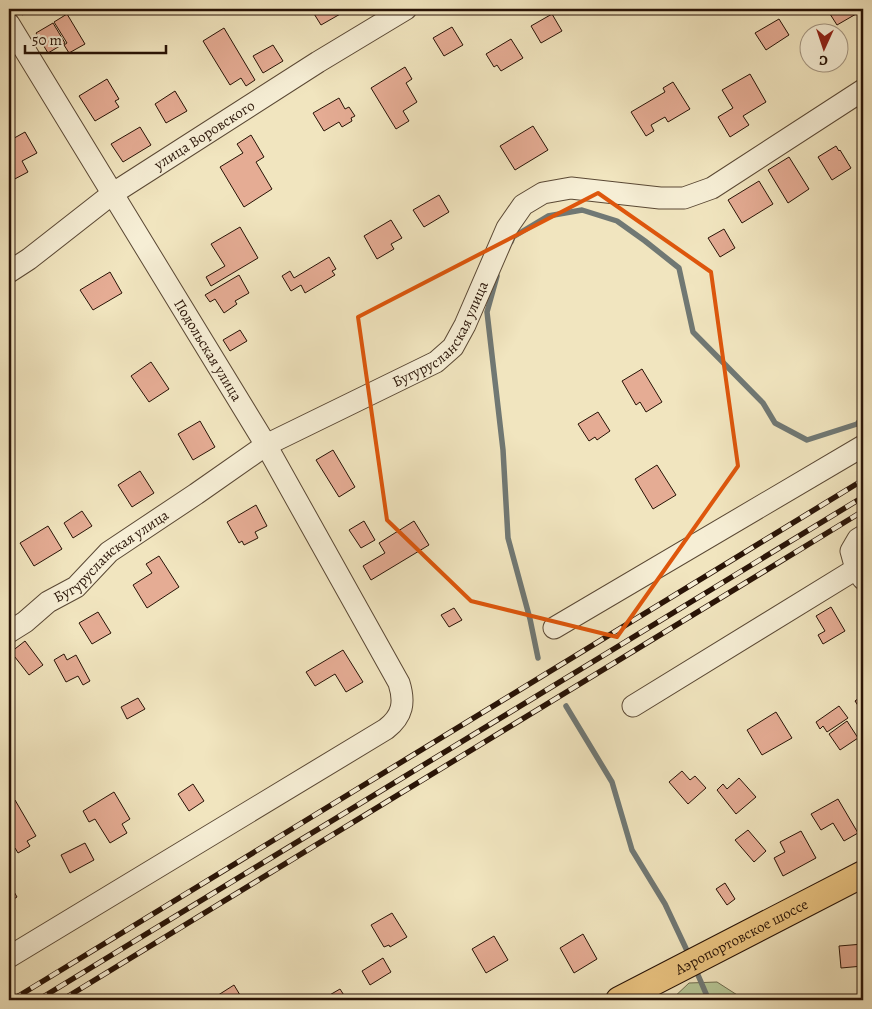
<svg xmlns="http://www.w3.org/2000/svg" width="872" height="1009" font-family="Alegreya,serif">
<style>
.green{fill:#b6c595;stroke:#6f6c4e}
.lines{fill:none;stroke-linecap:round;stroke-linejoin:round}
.stream{stroke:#707874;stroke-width:5.5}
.building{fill:#e5ac94;stroke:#281306}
.minor-casing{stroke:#5a4834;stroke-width:23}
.major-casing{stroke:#281306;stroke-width:28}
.minor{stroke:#f6eed5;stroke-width:21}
.major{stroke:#e8c280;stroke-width:26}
.rail-casing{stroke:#281306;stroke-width:5.5}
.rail{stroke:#f6eed5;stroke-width:4;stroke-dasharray:11;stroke-linecap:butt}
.marked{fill:none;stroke:#de560c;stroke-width:4;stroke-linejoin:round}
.labels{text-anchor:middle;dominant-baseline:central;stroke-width:5;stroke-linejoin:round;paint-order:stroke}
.street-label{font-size:15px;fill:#281306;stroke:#f6eed5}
</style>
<rect width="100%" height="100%" fill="#f1e5bf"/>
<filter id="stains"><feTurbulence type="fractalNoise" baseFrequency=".004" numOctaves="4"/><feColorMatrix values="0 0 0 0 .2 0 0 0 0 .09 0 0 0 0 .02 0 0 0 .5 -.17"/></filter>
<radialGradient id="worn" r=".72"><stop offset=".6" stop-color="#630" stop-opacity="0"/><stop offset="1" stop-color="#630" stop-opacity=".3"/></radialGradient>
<path class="green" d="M717,982L745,1000H671L689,983Z"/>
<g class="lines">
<g class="stream">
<path d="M511,242L513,237L548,216L582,210L617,221L645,241L679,268L693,332L763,403L775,423L807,440L857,424L863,417"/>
<path d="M497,276L487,312L503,450L508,538L530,619L538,658"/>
<path d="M566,706L612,782L632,850L665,904L690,957"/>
<path d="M695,968L707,996L713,1000"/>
</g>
</g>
<g class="building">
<path d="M18,9H32L22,15Z"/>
<path d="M311,9H339L342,13L321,25Z"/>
<path d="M836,9H862L863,10L837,25L830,14L837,10Z"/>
<path d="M67,14L85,44L69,53L64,45L67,43L54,22Z"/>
<path d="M552,14L562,31L541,43L531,26Z"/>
<path d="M779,19L789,35L766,50L755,33Z"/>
<path d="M53,23L65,43L48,53L36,33Z"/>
<path d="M452,27L463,45L444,56L433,38Z"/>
<path d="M224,28L255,80L246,86L241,78L230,85L203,41Z"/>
<path d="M511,39L523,58L501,71L497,65L494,67L486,54Z"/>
<path d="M273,45L283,61L263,73L253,56Z"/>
<path d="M405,67L412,79L406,83L417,102L403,111L409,121L396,129L371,88Z"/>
<path d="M750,74L766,102L743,116L749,125L730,137L718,117L733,108L722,90Z"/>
<path d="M107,79L119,99L115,101L119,107L95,121L79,96Z"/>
<path d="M673,82L690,109L668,122L665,117L651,125L654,131L646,136L631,112L665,92L663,88Z"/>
<path d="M175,91L187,111L166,123L155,104Z"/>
<path d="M339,98L345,109L349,107L355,116L351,118L352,121L342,127L339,122L324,131L313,113Z"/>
<path d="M533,126L548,150L515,170L500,146Z"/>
<path d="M140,127L151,145L123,162L111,144Z"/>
<path d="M25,132L37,153L22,161L28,172L9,182V141Z"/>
<path d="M251,135L264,157L256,162L272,189L244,207L220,167L243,153L237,144Z"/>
<path d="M836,146L839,151L840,150L851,168L832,180L818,157Z"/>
<path d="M789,157L809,189L788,203L768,170Z"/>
<path d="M759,181L773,204L742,223L728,200Z"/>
<path d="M439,195L449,212L424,227L413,210Z"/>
<path d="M391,220L402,238L391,244L394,249L377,259L364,236Z"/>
<path d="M240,227L258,258L211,286L206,277L225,266L211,244Z"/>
<path d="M724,229L735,248L720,257L708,238Z"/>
<path d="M329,257L336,269L332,271L335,275L305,293L301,285L291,291L282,276L290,271L294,278Z"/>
<path d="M110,272L122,293L93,310L80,290Z"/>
<path d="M239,275L249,293L235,301L237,304L224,313L215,299L210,302L205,295Z"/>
<path d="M240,330L247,341L230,351L223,340Z"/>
<path d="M151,362L169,389L149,402L131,376Z"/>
<path d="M642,369L662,402L646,412L640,402L636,405L622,381Z"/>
<path d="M598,412L610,431L597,440L595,437L589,441L578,424Z"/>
<path d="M200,421L215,447L193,460L178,434Z"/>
<path d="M333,450L355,487L339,497L316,460Z"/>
<path d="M657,465L676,495L653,509L635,479Z"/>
<path d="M140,471L154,493L132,507L118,485Z"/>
<path d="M256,505L267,526L255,532L258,538L244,545L242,541L239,543L227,522Z"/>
<path d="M82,511L92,526L73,538L64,523Z"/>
<path d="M364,521L375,540L361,548L349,530Z"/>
<path d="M414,521L429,545L371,580L363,566L385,553L379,543Z"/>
<path d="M48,526L62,549L34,566L20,543Z"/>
<path d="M159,556L179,587L147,608L133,585L152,573L146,564Z"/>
<path d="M831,607L845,631L823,644L818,635L825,631L816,616Z"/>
<path d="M454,608L462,620L449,627L441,615Z"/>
<path d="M98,612L111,633L92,644L79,623Z"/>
<path d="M25,641L43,665L29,675L11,652Z"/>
<path d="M343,650L363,682L346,692L335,674L315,686L306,672Z"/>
<path d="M64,654L67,660L76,655L90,681L83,685L78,676L66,682L54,660Z"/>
<path d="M863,695V713L855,701Z"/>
<path d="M138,698L145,709L127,719L121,707Z"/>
<path d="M839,706L848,718L827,732L823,726L820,729L816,722Z"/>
<path d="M776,712L792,738L762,755L747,730Z"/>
<path d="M847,721L858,738L840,750L829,734Z"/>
<path d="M682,771L690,780L695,776L706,788L688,804L669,782Z"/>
<path d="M739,778L756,797L736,814L717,790L723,784L727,789Z"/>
<path d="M193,784L204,801L189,811L178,794Z"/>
<path d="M114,792L130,819L122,824L127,833L110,843L95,819L89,822L83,811Z"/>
<path d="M838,799L858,833L844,841L833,823L821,830L811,814Z"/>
<path d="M15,800L36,836L27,841L30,846L18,853L15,848L9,851V803Z"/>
<path d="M748,830L766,851L754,862L735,840Z"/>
<path d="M801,831L816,858L783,876L774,858L785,852L780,842Z"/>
<path d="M85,843L94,860L70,873L61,855Z"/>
<path d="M9,883L17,897L9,902Z"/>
<path d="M725,883L735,899L727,905L716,889Z"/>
<path d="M392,913L407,937L390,947L389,945L384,947L371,925Z"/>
<path d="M583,934L597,959L574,973L560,948Z"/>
<path d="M494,936L508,960L486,973L472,949Z"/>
<path d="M863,944V966L841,968L839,946Z"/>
<path d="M383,958L391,972L370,985L362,971Z"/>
<path d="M234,985L243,1000H213L212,999Z"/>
<path d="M340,989L347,1000H321Z"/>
</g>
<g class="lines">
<defs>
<g id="minor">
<path id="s1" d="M9,24L266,445L399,683C405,702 403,716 386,729L9,957"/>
<path id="s2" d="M9,272L29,259L112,194L318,62L406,9"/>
<path d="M863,536L858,539L851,551L856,569L863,579"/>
<path d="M554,628L863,446"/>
<path id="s3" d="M9,632L25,622L48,602L76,587L109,552L196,494L266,445L436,362L453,347L465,325L507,228L523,205L543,193L571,188L660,198H684L712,188L863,90"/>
<path d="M633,706L856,569"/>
</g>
<g id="major">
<path id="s4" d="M619,1000L863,874"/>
</g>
</defs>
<use href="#minor" class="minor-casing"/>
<use href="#major" class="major-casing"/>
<use href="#minor" class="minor"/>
<use href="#major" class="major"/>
<defs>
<g id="rail">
<path d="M12,1000L863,480"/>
<path d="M38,1000L863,497"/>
<path d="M62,1000L863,511"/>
</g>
</defs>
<use href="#rail" class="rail-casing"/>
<use href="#rail" class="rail"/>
</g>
<path class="marked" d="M598,193L711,272L738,466L617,637L471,601L387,520L358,317Z"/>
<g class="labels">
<g class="street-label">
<text stroke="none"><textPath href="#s2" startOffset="239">улица Воровского</textPath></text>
<text stroke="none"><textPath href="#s3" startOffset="532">Бугурусланская улица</textPath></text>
<text stroke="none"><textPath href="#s1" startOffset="382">Подольская улица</textPath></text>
<text stroke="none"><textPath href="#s3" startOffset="128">Бугурусланская улица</textPath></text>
<text stroke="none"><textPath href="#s4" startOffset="138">Аэропортовское шоссе</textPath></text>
</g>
</g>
<rect width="872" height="1009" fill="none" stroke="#f1e5bf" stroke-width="30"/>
<rect x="10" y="10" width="852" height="989" fill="none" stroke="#281306" stroke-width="2.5"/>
<rect x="15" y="15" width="842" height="979" fill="none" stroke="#281306"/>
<g transform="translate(824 48) rotate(183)"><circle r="24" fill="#f6eed5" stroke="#a49682"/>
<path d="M0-4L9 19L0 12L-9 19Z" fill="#8f2418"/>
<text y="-8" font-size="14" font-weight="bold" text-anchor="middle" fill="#281306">С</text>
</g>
<path d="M25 45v8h141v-8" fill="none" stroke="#281306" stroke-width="2.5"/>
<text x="32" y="45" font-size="15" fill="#281306" stroke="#f6eed5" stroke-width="4" paint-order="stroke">50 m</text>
<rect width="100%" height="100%" filter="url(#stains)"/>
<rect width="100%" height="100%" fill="url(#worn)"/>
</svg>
